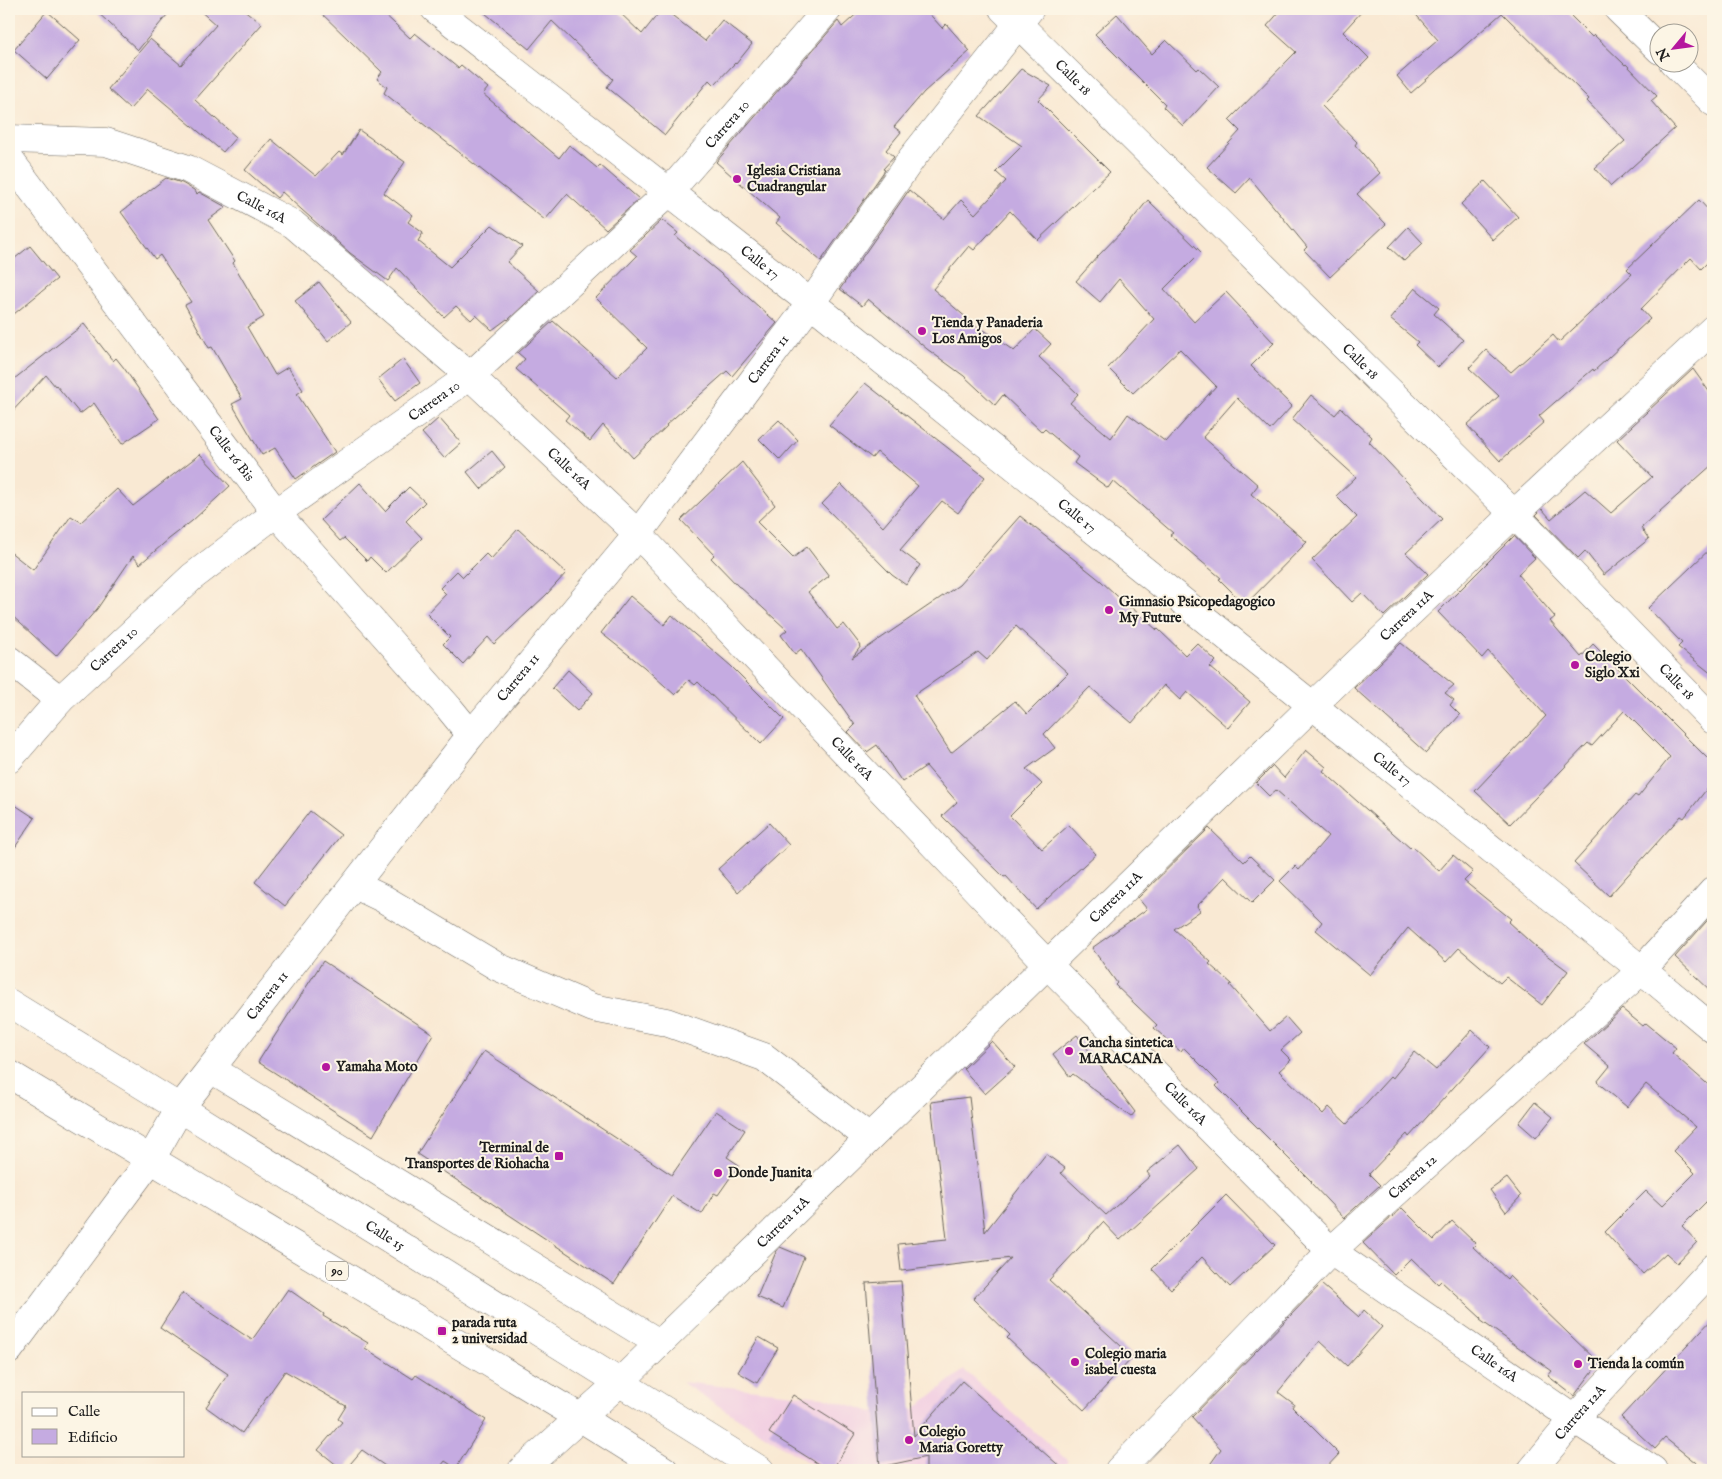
<svg xmlns="http://www.w3.org/2000/svg" width="1722" height="1479" font-family="'IM FELL English',serif">
<style>
.built{fill:#f2cfe2}
.building{fill:#c5abe1;fill-rule:evenodd}
.lines{fill:none;stroke-linecap:round;stroke-linejoin:round}
.minor-casing{stroke:#69645c;stroke-width:29}
.highway-casing{stroke:#69645c;stroke-width:29}
.minor{stroke:#fff;stroke-width:28}
.highway{stroke:#fff;stroke-width:28}
.poi-dot{fill:#b5179e;stroke:#fcf5e5;stroke-width:2}
.labels{text-anchor:middle;dominant-baseline:central;stroke-width:4;stroke-linejoin:round;paint-order:stroke}
.shield{fill:#fcf5e5;stroke:#5f5d58;stroke-width:1}
.shield-label{font-size:12px;font-weight:bold;fill:#1c1c1c}
.street-label{font-size:14px;fill:#1c1c1c;stroke:#fcf5e5}
.poi-label{font-size:14px;font-weight:bold;fill:#1c1c1c;stroke:#fcf5e5;text-anchor:start}
</style>
<rect width="100%" height="100%" fill="#fcf5e5"/>
<filter id="ink" filterUnits="userSpaceOnUse"><feTurbulence type="fractalNoise" baseFrequency=".02" numOctaves="2"/><feDisplacementMap in="SourceGraphic" scale="10" xChannelSelector="R" yChannelSelector="G"/><feConvolveMatrix kernelMatrix="1 2 1 2 8 2 1 2 1" color-interpolation-filters="sRGB"/></filter>
<filter id="wash" filterUnits="userSpaceOnUse"><feTurbulence type="fractalNoise" baseFrequency=".0096" numOctaves="4" result="noise"/><feDisplacementMap in="SourceGraphic" scale="20" xChannelSelector="R" yChannelSelector="G"/><feGaussianBlur stdDeviation="1.12" result="paint"/><feColorMatrix in="noise" values="0 0 0 0 0 0 0 0 0 0 0 0 0 0 0 0 0 1.4 0 .05"/><feComposite in="paint" operator="in"/></filter>
<g filter="url(#wash)">
<rect width="100%" height="100%" fill="#f9e9d3"/>
<path class="built" d="M964,1370L1068,1461L1060,1470H820L681,1382L823,1397L900,1420Z"/>
<g id="blocks">
<g class="building">
<path d="M94,9H172L138,50Z"/>
<path d="M198,9H243L262,24L195,100L236,137L223,152L148,89L130,109L108,89L150,39L181,65L216,25Z"/>
<path d="M317,9H379L410,38L415,33L458,68L461,65L488,88L483,94L559,158L569,145L597,168L600,165L639,199L606,229L567,194L545,220L384,93L387,87L377,79L382,72Z"/>
<path d="M480,9H616L642,34L662,9H664L705,41L722,20L752,44L736,64L735,63L714,85L709,80L665,135L607,87L613,79L552,21L529,49Z"/>
<path d="M862,9H925L942,28L946,24L970,51L924,92L894,127L901,132L886,150L894,157L883,169L885,170L821,261L776,223L780,218L716,162L838,21L842,27Z"/>
<path d="M1282,9H1364L1343,32L1369,58L1322,106L1357,142L1355,145L1380,173L1357,194L1386,224L1330,277L1304,250L1307,247L1250,178L1236,193L1207,167L1240,131L1229,120L1296,52L1267,26Z"/>
<path d="M1411,9H1564L1592,37L1594,35L1625,65L1626,64L1657,96L1651,101L1675,128L1611,186L1595,168L1625,141L1587,101L1589,99L1502,13L1411,93L1397,76L1438,40Z"/>
<path d="M47,11L80,40L47,79L14,50Z"/>
<path d="M1117,14L1152,54L1166,40L1197,70L1199,68L1219,87L1183,126L1163,107L1165,104L1095,34Z"/>
<path d="M1021,69L1051,86L1038,100L1110,172L1038,240L1010,211L974,250L969,246L933,289L983,332L984,330L1014,351L1035,329L1051,344L1039,357L1078,394L1070,403L1111,438L1128,414L1166,442L1216,386L1180,349L1133,393L1108,368L1154,319L1119,279L1100,302L1076,281L1097,257L1127,226L1148,200L1201,252L1164,289L1194,322L1226,292L1274,343L1251,366L1292,406L1270,430L1237,398L1203,437L1258,485L1251,494L1307,542L1245,605L1219,579L1221,578L1170,535L1173,533L1113,481L1108,488L1074,463L1078,457L1045,429L1042,432L1003,395L995,405L964,376L927,349L868,299L862,306L840,289L909,190L944,219L961,200L975,214L1006,181L996,172L1022,146L979,116Z"/>
<path d="M359,130L405,162L384,193L413,215L408,222L423,233L418,241L450,267L492,225L522,246L507,262L539,291L508,320L507,319L492,330L476,315L471,320L456,306L444,317L397,268L388,281L350,253L282,192L277,198L245,170L271,139L316,176L339,152L343,155Z"/>
<path d="M166,178L182,183L194,190L197,194L199,192L226,207L208,220L235,261L233,263L264,317L247,327L275,375L288,367L303,390L297,394L335,452L296,479L275,448L262,455L232,404L242,399L212,347L209,348L185,305L191,302L160,255L155,259L121,212Z"/>
<path d="M1485,181L1518,217L1493,240L1461,204Z"/>
<path d="M1699,200L1713,215V257L1701,269L1691,258L1641,309L1650,319L1594,371L1593,369L1539,416L1544,422L1500,461L1467,425L1499,396L1469,368L1486,350L1511,372L1553,335L1559,342L1632,274L1627,269Z"/>
<path d="M662,220L678,233L675,236L732,283L777,323L732,376L727,371L666,425L667,426L633,458L603,425L590,441L565,420L569,415L516,369L525,359L518,353L553,321L617,377L647,348L596,298L637,256L630,250Z"/>
<path d="M1408,227L1423,243L1404,261L1389,247Z"/>
<path d="M30,246L57,279L9,318V263Z"/>
<path d="M319,282L351,322L328,341L295,301Z"/>
<path d="M1415,288L1439,308L1434,314L1463,340L1438,367L1415,345L1418,342L1390,319Z"/>
<path d="M84,324L113,361L116,358L124,368L159,419L122,444L94,403L80,414L56,385L55,386L46,375L9,415V383Z"/>
<path d="M403,359L420,383L395,401L378,379Z"/>
<path d="M1693,369L1713,397V464L1641,528L1649,539L1604,575L1585,551L1578,558L1536,515L1542,509L1551,519L1585,490L1611,513L1652,477L1617,440Z"/>
<path d="M865,383L985,477L958,513L942,501L900,550L920,565L906,585L892,575L822,504L841,484L883,527L918,486L877,452L872,458L829,425Z"/>
<path d="M1311,395L1335,415L1341,408L1372,437L1369,442L1442,519L1406,553L1428,574L1384,616L1362,593L1352,602L1312,560L1357,517L1336,496L1356,477L1292,419Z"/>
<path d="M439,418L461,443L444,458L422,433Z"/>
<path d="M779,420L798,440L780,460L759,439Z"/>
<path d="M492,451L505,467L481,489L467,472Z"/>
<path d="M200,454L230,486L192,521L169,539L140,564L133,556L97,609L56,656L9,613V551L33,570L71,516L81,522L117,489L133,506Z"/>
<path d="M742,462L775,505L757,522L793,558L807,547L829,576L808,592L837,629L844,624L861,646L852,658L959,585L1020,516L1101,581L1130,608L1131,607L1157,630L1158,629L1185,655L1197,643L1216,661L1210,667L1250,702L1228,728L1187,692L1180,700L1164,685L1132,723L1090,687L1044,734L1055,748L1026,769L1042,784L1010,816L1042,849L1069,825L1096,854L1036,909L1006,876L1004,877L942,816L957,802L926,766L902,782L877,745L867,752L848,732L855,725L801,649L795,654L781,635L787,630L740,587H739L711,558L714,555L681,520ZM1016,626L1068,673L1027,714L1015,701L951,753L914,695L978,652L987,660Z"/>
<path d="M360,483L385,511L409,487L425,502L406,521L422,538L386,573L370,557L367,561L344,538L340,541L321,520Z"/>
<path d="M518,529L566,573L547,594L494,644L488,637L463,664L443,644L450,637L427,614L446,594L440,588L457,571L463,577L486,554L491,559Z"/>
<path d="M1514,536L1535,558L1518,574L1555,617L1550,621L1581,657L1593,644L1713,764V781L1684,818L1681,816L1609,896L1574,863L1635,795L1638,797L1670,757L1624,711L1592,746L1588,743L1510,824L1475,791L1546,716L1488,651L1482,658L1438,612Z"/>
<path d="M1713,546V675L1678,647L1682,643L1648,608Z"/>
<path d="M630,596L664,625L672,615L731,666L784,719L761,744L698,682L695,685L689,680L675,695L644,667L601,633Z"/>
<path d="M1401,643L1454,685L1445,693L1454,700L1450,705L1460,715L1426,753L1354,688Z"/>
<path d="M568,670L593,693L577,711L552,688Z"/>
<path d="M1306,750L1326,767L1323,771L1410,848L1412,846L1439,871L1453,855L1473,872L1464,881L1511,919L1508,922L1537,948L1568,971L1542,1005L1506,977L1500,983L1459,948L1446,962L1408,928L1370,975L1316,930L1322,922L1280,881L1295,866L1299,870L1328,836L1276,790L1269,796L1256,783L1273,766L1284,778Z"/>
<path d="M9,801L35,818L9,856Z"/>
<path d="M310,811L341,835L285,906L255,882Z"/>
<path d="M769,823L789,845L738,892L718,869Z"/>
<path d="M1209,828L1244,862L1250,856L1275,880L1252,903L1225,877L1197,906L1200,911L1174,929L1211,962L1209,964L1232,984L1230,985L1270,1031L1286,1017L1300,1033L1281,1050L1291,1060L1279,1071L1323,1114L1329,1107L1347,1124L1390,1077L1392,1079L1414,1052L1436,1070L1472,1030L1490,1047L1409,1137L1407,1134L1369,1174L1380,1185L1344,1218L1311,1183L1312,1182L1216,1086L1219,1083L1184,1048L1181,1052L1154,1028L1157,1025L1115,985L1117,983L1092,948L1147,909L1138,898Z"/>
<path d="M1713,914V993L1675,957Z"/>
<path d="M323,961L433,1034L373,1136L258,1062Z"/>
<path d="M1622,1009L1643,1026L1646,1023L1676,1048L1672,1053L1713,1089V1195L1682,1226L1697,1242L1677,1263L1666,1253L1643,1274L1605,1232L1646,1191L1662,1206L1695,1173L1673,1151L1696,1127L1646,1084L1627,1107L1597,1082L1610,1066L1584,1044Z"/>
<path d="M1077,1035L1135,1112L1131,1117L1073,1074L1070,1077L1053,1054Z"/>
<path d="M992,1041L1015,1067L985,1094L963,1069Z"/>
<path d="M484,1051L672,1175L716,1111L745,1130L727,1157L739,1165L718,1195L714,1193L702,1214L672,1196L614,1284L417,1154Z"/>
<path d="M969,1097L985,1232L1046,1154L1065,1168L1061,1173L1106,1215L1150,1176L1147,1172L1180,1145L1199,1169L1120,1240L1103,1222L1049,1280L1133,1357L1084,1410L1007,1338L1010,1335L973,1299L1011,1258L901,1271L898,1244L947,1239L931,1102Z"/>
<path d="M1535,1102L1553,1117L1536,1138L1519,1123Z"/>
<path d="M1507,1178L1521,1196L1506,1212L1490,1190Z"/>
<path d="M1226,1195L1275,1245L1230,1287L1202,1257L1171,1289L1152,1269Z"/>
<path d="M1402,1208L1434,1240L1452,1221L1476,1244L1473,1247L1507,1279L1509,1276L1599,1363L1574,1396L1548,1376L1552,1371L1480,1320L1481,1318L1441,1281L1438,1284L1411,1258L1394,1275L1363,1243Z"/>
<path d="M780,1247L804,1257L783,1308L757,1297L776,1252Z"/>
<path d="M901,1281L914,1436L962,1381L1064,1470H926V1457L880,1467L866,1283Z"/>
<path d="M1321,1284L1359,1317L1364,1310L1382,1327L1347,1366L1320,1341L1278,1392L1294,1404L1292,1407L1339,1454L1324,1470H1206L1221,1449L1192,1417Z"/>
<path d="M288,1289L324,1314L323,1316L368,1343L365,1348L413,1379L416,1375L486,1420L456,1468L445,1461L438,1470H391L362,1450L345,1470H343L318,1450L342,1422L338,1419L346,1406L285,1371L242,1433L206,1407L228,1374L160,1328L182,1293L252,1340Z"/>
<path d="M1713,1318V1470H1705L1665,1438L1655,1449L1621,1417Z"/>
<path d="M759,1337L778,1348L757,1383L738,1372Z"/>
<path d="M793,1395L855,1434L832,1470H828L769,1433Z"/>
</g>
</g>
</g>
<g filter="url(#ink)">
<use href="#blocks" fill-opacity="0" stroke="#69645c" stroke-width="1"/>
<g class="lines">
<defs>
<g id="minor">
<path id="s1" d="M435,9L811,303L1642,970L1713,1029"/>
<path id="s2" d="M1003,9L1514,514L1713,720"/>
<path d="M1618,9L1660,50"/>
<path d="M1673,62L1713,102"/>
<path id="s3" d="M9,139L106,142L188,169L293,224L470,376L638,534L1047,964L1331,1251L1574,1419L1653,1470"/>
<path id="s4" d="M9,159L276,513L449,708L471,735"/>
<path d="M9,660L60,700"/>
<path id="s5" d="M9,759L60,700L192,577L276,513L470,376L669,192L828,9"/>
<path d="M355,885L384,899L498,967L593,1008L666,1022L764,1057L869,1138"/>
<path d="M211,1069L659,1343"/>
<path id="s6" d="M9,1350L151,1159L180,1108L471,735L638,534L811,303L912,158L1030,9"/>
<path id="s7" d="M522,1470L620,1382L1312,706L1514,514L1713,329"/>
<path id="s8" d="M1119,1470L1331,1251L1642,970L1713,891"/>
<path id="s9" d="M1532,1470L1574,1419L1713,1268"/>
</g>
<g id="highway">
<path id="s10" d="M9,1003L180,1108L760,1470"/>
<path d="M9,1074L581,1418L664,1470"/>
</g>
</defs>
<use href="#minor" class="minor-casing"/>
<use href="#highway" class="highway-casing"/>
<use href="#minor" class="minor"/>
<use href="#highway" class="highway"/>
</g>
</g>
<g class="poi-dot">
<circle cx="737" cy="179" r="5"/>
<circle cx="922" cy="331" r="5"/>
<circle cx="1109" cy="610" r="5"/>
<circle cx="1575" cy="665" r="5"/>
<circle cx="1069" cy="1051" r="5"/>
<circle cx="326" cy="1067" r="5"/>
<rect x="554" y="1151" width="10" height="10" rx="2.5"/>
<circle cx="718" cy="1173" r="5"/>
<rect x="437" y="1326" width="10" height="10" rx="2.5"/>
<circle cx="1075" cy="1362" r="5"/>
<circle cx="1578" cy="1364" r="5"/>
<circle cx="909" cy="1440" r="5"/>
</g>
<g class="labels">
<rect class="shield" x="326" y="1261.5" width="22" height="19" rx="4"/>
<g class="shield-label">
<text x="337" y="1271">90</text>
</g>
<g class="street-label">
<text stroke="none"><textPath href="#s2" startOffset="98">Calle 18</textPath></text>
<text stroke="none"><textPath href="#s5" startOffset="962">Carrera 10</textPath></text>
<text stroke="none"><textPath href="#s3" startOffset="266">Calle 16A</textPath></text>
<text stroke="none"><textPath href="#s1" startOffset="412">Calle 17</textPath></text>
<text stroke="none"><textPath href="#s6" startOffset="1249">Carrera 11</textPath></text>
<text stroke="none"><textPath href="#s2" startOffset="502">Calle 18</textPath></text>
<text stroke="none"><textPath href="#s5" startOffset="558">Carrera 10</textPath></text>
<text stroke="none"><textPath href="#s4" startOffset="369">Calle 16 Bis</textPath></text>
<text stroke="none"><textPath href="#s3" startOffset="671">Calle 16A</textPath></text>
<text stroke="none"><textPath href="#s1" startOffset="818">Calle 17</textPath></text>
<text stroke="none"><textPath href="#s7" startOffset="1230">Carrera 11A</textPath></text>
<text stroke="none"><textPath href="#s5" startOffset="152">Carrera 10</textPath></text>
<text stroke="none"><textPath href="#s6" startOffset="844">Carrera 11</textPath></text>
<text stroke="none"><textPath href="#s2" startOffset="952">Calle 18</textPath></text>
<text stroke="none"><textPath href="#s3" startOffset="1076">Calle 16A</textPath></text>
<text stroke="none"><textPath href="#s1" startOffset="1222">Calle 17</textPath></text>
<text stroke="none"><textPath href="#s7" startOffset="825">Carrera 11A</textPath></text>
<text stroke="none"><textPath href="#s6" startOffset="439">Carrera 11</textPath></text>
<text stroke="none"><textPath href="#s3" startOffset="1556">Calle 16A</textPath></text>
<text stroke="none"><textPath href="#s8" startOffset="415">Carrera 12</textPath></text>
<text stroke="none"><textPath href="#s7" startOffset="360">Carrera 11A</textPath></text>
<text stroke="none"><textPath href="#s10" startOffset="442">Calle 15</textPath></text>
<text stroke="none"><textPath href="#s3" startOffset="1961">Calle 16A</textPath></text>
<text stroke="none"><textPath href="#s9" startOffset="75">Carrera 12A</textPath></text>
</g>
<g class="poi-label">
<text x="747" y="171">Iglesia Cristiana<tspan x="747" dy="16">Cuadrangular</tspan></text>
<text x="932" y="323">Tienda y Panaderia<tspan x="932" dy="16">Los Amigos</tspan></text>
<text x="1119" y="602">Gimnasio Psicopedagogico<tspan x="1119" dy="16">My Future</tspan></text>
<text x="1585" y="657">Colegio<tspan x="1585" dy="16">Siglo Xxi</tspan></text>
<text x="1079" y="1043">Cancha sintetica<tspan x="1079" dy="16">MARACANA</tspan></text>
<text x="336" y="1067">Yamaha Moto</text>
<text x="549" y="1148" text-anchor="end">Terminal de<tspan x="549" dy="16">Transportes de Riohacha</tspan></text>
<text x="728" y="1173">Donde Juanita</text>
<text x="452" y="1323">parada ruta<tspan x="452" dy="16">2 universidad</tspan></text>
<text x="1085" y="1354">Colegio maria<tspan x="1085" dy="16">isabel cuesta</tspan></text>
<text x="1588" y="1364">Tienda la común</text>
<text x="919" y="1432">Colegio<tspan x="919" dy="16">Maria Goretty</tspan></text>
</g>
</g>
<rect width="1722" height="1479" fill="none" stroke="#fcf5e5" stroke-width="30"/>
<rect x="22" y="1392" width="162" height="65" fill="#fcf5e5" stroke="#a29e95"/>
<rect x="32" y="1408" width="25" height="8" fill="#ffffff" stroke="#a29e95"/>
<text x="68" y="1416" font-size="15" fill="#1c1c1c">Calle</text>
<rect x="32" y="1429" width="25" height="15" fill="#c5abe1" stroke="#a29e95"/>
<text x="68" y="1442" font-size="15" fill="#1c1c1c">Edificio</text>
<g transform="translate(1674 48) rotate(241)"><circle r="24" fill="#fcf5e5" stroke="#a29e95"/>
<path d="M0-4L9 19L0 12L-9 19Z" fill="#b5179e"/>
<text y="-8" font-size="14" font-weight="bold" text-anchor="middle" fill="#1c1c1c">N</text>
</g>
</svg>
